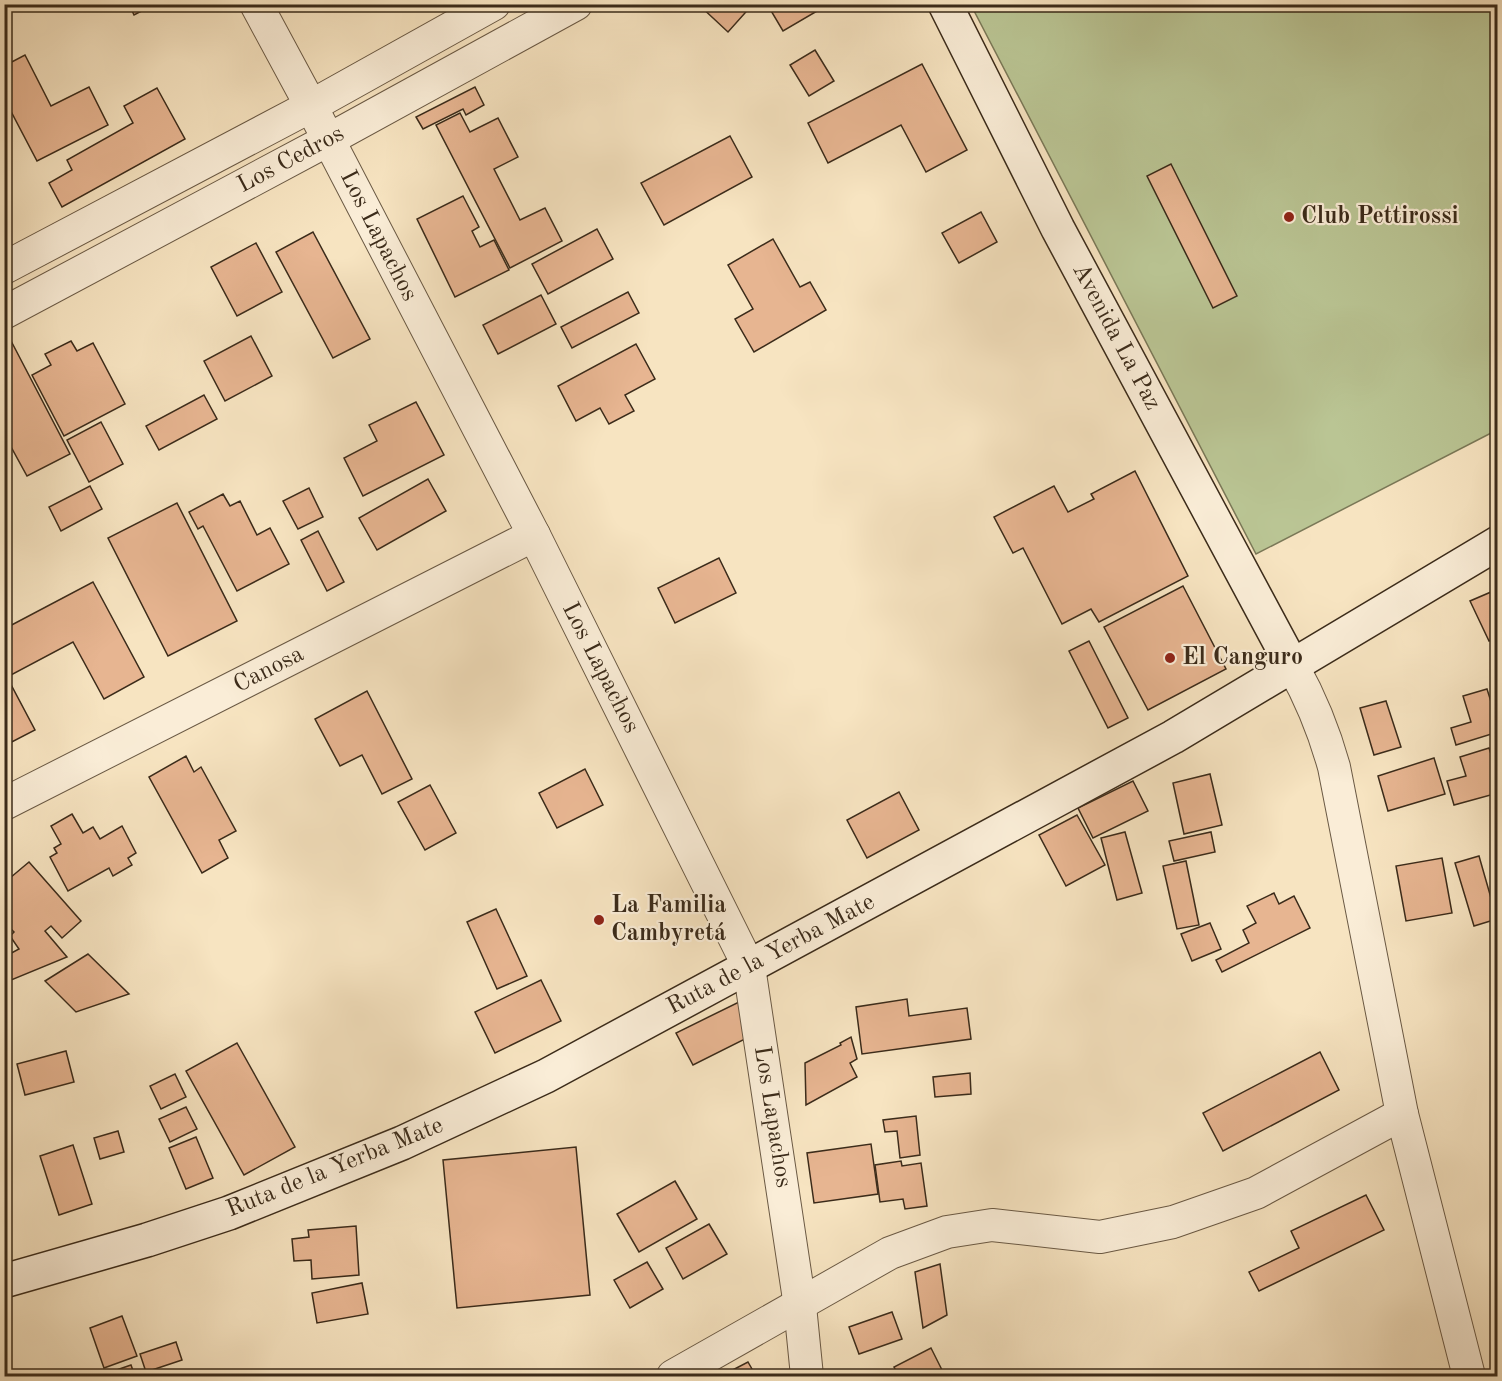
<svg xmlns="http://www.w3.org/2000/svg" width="1502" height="1381" font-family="'Old Standard TT',serif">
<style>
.green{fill:#bac594;stroke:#7a7857;stroke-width:1.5}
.building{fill:#e7b591;stroke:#3b2b1a;stroke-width:1.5}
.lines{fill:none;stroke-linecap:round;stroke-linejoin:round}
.street-casing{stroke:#6a5944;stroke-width:34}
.secondary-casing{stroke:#3b2b1a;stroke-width:36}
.street{stroke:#faedd7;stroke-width:32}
.secondary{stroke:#faedd7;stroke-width:33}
.poi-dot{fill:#8f2418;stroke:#faedd7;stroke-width:2}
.labels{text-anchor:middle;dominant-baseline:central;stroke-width:4.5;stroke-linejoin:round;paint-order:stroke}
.street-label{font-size:24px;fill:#3b2b1a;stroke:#faedd7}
.poi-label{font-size:24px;font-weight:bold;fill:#3b2b1a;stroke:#faedd7;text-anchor:start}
</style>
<rect width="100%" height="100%" fill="#f7e4c1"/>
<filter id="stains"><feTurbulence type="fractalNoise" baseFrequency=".00333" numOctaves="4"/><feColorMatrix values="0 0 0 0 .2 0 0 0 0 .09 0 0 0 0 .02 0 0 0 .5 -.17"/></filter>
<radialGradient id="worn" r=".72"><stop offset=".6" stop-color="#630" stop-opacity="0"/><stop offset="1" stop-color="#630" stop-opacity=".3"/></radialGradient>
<path class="green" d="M971,5H1497V430L1256,554Z"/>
<g class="building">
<path d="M129,4H155L134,15Z"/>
<path d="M698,4H753L728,32Z"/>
<path d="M767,4H822L824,7L783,31Z"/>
<path d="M815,50L834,81L809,96L790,65Z"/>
<path d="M25,55L51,106L89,87L108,125L37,161L4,98V66Z"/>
<path d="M922,64L967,150L926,172L901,125L828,163L808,123Z"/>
<path d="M475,87L484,105L466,115L463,109L423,129L416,117Z"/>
<path d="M157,88L185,139L62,207L49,183L72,170L67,160L133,123L124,106Z"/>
<path d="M460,113L470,132L498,118L518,157L494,169L520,220L545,208L562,241L510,268L436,125Z"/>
<path d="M730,136L752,177L664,225L641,183Z"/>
<path d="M1171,164L1237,296L1213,308L1147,176Z"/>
<path d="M463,196L479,227L472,231L480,247L494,240L509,270L455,297L417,219Z"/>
<path d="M981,212L997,242L959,263L942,233Z"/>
<path d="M597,229L613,259L548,294L532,264Z"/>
<path d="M313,232L370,339L333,358L276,252Z"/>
<path d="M773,239L800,287L810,282L826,310L754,352L735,319L753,309L728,265Z"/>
<path d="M256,243L282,292L237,316L211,267Z"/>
<path d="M628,292L639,313L572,348L561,327Z"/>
<path d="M541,295L556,324L498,354L483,325Z"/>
<path d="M251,336L272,376L225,401L204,361Z"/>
<path d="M9,337L70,454L27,476L4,434V340Z"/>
<path d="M71,341L77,351L93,343L125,404L64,436L32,375L51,365L45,354Z"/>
<path d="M636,344L655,379L625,395L634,411L609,424L600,408L576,421L558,386Z"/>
<path d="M204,395L217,419L159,450L146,426Z"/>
<path d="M416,402L444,455L363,496L344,458L377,441L369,425Z"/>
<path d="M101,422L123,464L89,482L67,440Z"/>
<path d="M1135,471L1188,576L1099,622L1091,609L1062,624L1023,548L1013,553L994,517L1054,486L1068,512L1094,499L1091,494Z"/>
<path d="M428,479L446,511L377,550L359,518Z"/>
<path d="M90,486L102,509L61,531L49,507Z"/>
<path d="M309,488L323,517L298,529L283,501Z"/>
<path d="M223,494L230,506L240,501L257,535L270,528L289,564L237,591L203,526L198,529L189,512Z"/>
<path d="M177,503L237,621L168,656L108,538Z"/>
<path d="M318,531L344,582L327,591L301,540Z"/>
<path d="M719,558L736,593L675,623L658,588Z"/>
<path d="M93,582L144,677L104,699L73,642L7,677L35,730L4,746V629Z"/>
<path d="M1183,586L1226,669L1148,710L1104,627Z"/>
<path d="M1498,589V637L1489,641L1470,601Z"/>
<path d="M1089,641L1128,718L1108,728L1069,651Z"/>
<path d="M1487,689L1498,724V732L1456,745L1451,728L1471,722L1463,696Z"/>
<path d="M367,691L412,779L382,794L362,755L340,766L315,719Z"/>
<path d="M1386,701L1401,747L1374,755L1360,708Z"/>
<path d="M1489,748L1498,776V793L1454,805L1447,781L1466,776L1460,757Z"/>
<path d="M186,756L194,772L201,767L236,831L219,840L228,858L202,873L149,777Z"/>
<path d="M1434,758L1445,794L1388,811L1378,776Z"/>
<path d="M585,769L603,805L557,828L539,793Z"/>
<path d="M1210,774L1222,825L1184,834L1173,783Z"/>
<path d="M1133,781L1148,811L1093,838L1078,808Z"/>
<path d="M430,785L456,833L425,850L398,802Z"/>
<path d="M899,792L919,830L867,858L847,820Z"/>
<path d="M72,814L83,833L93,827L100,839L122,826L136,853L128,858L132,865L113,876L109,868L68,891L50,857L57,853L54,848L61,844L51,826Z"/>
<path d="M1077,815L1105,865L1066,886L1039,835Z"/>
<path d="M1125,832L1142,893L1117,900L1101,838Z"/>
<path d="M1211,832L1215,852L1174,861L1169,841Z"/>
<path d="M1479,856L1497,919L1474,926L1455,863Z"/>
<path d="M1442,858L1452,913L1406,921L1396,866Z"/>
<path d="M1186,861L1199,925L1177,929L1163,866Z"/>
<path d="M29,862L81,921L62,938L51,926L45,931L67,957L4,983V957L19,949L10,936L14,932L4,922V883Z"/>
<path d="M1274,893L1279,904L1294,896L1310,928L1222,972L1216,960L1249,943L1243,930L1256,923L1247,906Z"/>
<path d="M496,909L527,976L497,989L467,922Z"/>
<path d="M1210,923L1221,949L1192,961L1181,934Z"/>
<path d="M88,954L129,994L76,1012L45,981Z"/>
<path d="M541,980L561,1021L495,1053L475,1012Z"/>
<path d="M907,999L909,1016L967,1008L971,1039L862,1054L856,1007Z"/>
<path d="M739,1002L755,1034L693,1065L676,1033Z"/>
<path d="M851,1037L857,1059L850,1063L857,1077L806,1105L805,1063L841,1045L840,1043Z"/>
<path d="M237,1043L295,1147L244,1175L186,1071Z"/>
<path d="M66,1051L74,1082L25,1095L17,1064Z"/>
<path d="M1320,1052L1339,1090L1223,1151L1203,1113Z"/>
<path d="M970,1073L971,1094L935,1097L933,1077Z"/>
<path d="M175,1074L186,1097L161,1109L150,1086Z"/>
<path d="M186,1107L197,1129L170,1142L159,1119Z"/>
<path d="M916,1116L920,1155L900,1158L897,1131L885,1132L883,1120Z"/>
<path d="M118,1131L124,1152L100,1159L94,1138Z"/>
<path d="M196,1137L213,1178L186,1189L169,1148Z"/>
<path d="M871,1144L878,1194L814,1203L807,1153Z"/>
<path d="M73,1145L92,1204L59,1215L40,1156Z"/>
<path d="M576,1147L590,1295L457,1308L443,1160Z"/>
<path d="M901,1161L902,1166L921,1163L927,1206L905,1209L903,1199L880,1202L875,1165Z"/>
<path d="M675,1181L697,1219L639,1252L617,1214Z"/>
<path d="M1366,1195L1384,1230L1259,1291L1249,1272L1299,1248L1291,1231Z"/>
<path d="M709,1224L727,1254L683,1279L666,1248Z"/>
<path d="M356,1226L359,1275L312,1279L311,1260L294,1261L292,1239L309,1237L308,1230Z"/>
<path d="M647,1262L663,1289L630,1308L614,1280Z"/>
<path d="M940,1264L947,1315L923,1328L915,1272Z"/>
<path d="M362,1283L368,1314L317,1323L312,1293Z"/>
<path d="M892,1312L902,1339L859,1354L849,1327Z"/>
<path d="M122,1316L137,1356L104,1368L90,1328Z"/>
<path d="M176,1342L182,1360L146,1372L140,1354Z"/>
<path d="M931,1348L945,1376H899L894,1367Z"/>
<path d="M748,1362L756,1376H721Z"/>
<path d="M131,1365L135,1376H99Z"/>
</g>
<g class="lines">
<defs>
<g id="street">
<path d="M256,4L311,106L534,535L749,967L800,1306L807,1376"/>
<path d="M4,268L311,106L494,4"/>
<path d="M4,313L328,140L576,4"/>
<path d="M1293,667C1311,699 1324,731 1334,767L1402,1114L1469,1376"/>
<path d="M4,804L534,535"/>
<path d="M673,1376L890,1253L947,1232L992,1225L1100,1237L1173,1222L1256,1193L1402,1114"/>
</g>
<g id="secondary">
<path d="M945,4L1058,229L1293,667"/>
<path d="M4,1281L147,1240L229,1213L402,1143L546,1076L1173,737L1498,543"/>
</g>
</defs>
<use href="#street" class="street-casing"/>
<use href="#secondary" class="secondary-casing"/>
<use href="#street" class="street"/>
<use href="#secondary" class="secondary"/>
</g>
<g class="poi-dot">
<circle cx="1289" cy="217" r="6"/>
<circle cx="1170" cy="658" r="6"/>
<circle cx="599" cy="920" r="6"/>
</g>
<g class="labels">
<g class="street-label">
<text transform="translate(291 160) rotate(-28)">Los Cedros</text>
<text transform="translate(378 236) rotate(63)">Los Lapachos</text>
<text transform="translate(1116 337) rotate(62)">Avenida La Paz</text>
<text transform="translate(600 668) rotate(63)">Los Lapachos</text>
<text transform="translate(269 670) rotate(-27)">Canosa</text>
<text transform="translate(771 955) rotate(-28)">Ruta de la Yerba Mate</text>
<text transform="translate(772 1117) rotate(81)">Los Lapachos</text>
<text transform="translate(335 1168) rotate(-22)">Ruta de la Yerba Mate</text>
</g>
<g class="poi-label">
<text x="1301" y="217">Club Pettirossi</text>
<text x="1182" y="658">El Canguro</text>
<text x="611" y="906">La Familia<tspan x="611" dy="28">Cambyretá</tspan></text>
</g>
</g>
<rect width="1502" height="1381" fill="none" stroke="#f7e4c1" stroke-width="24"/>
<rect x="6" y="6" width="1490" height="1369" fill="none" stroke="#3b2b1a" stroke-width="3"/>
<rect x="12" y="12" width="1478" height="1357" fill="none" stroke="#3b2b1a" stroke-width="1.5"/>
<rect width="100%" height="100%" filter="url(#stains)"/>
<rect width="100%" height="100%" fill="url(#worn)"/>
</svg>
